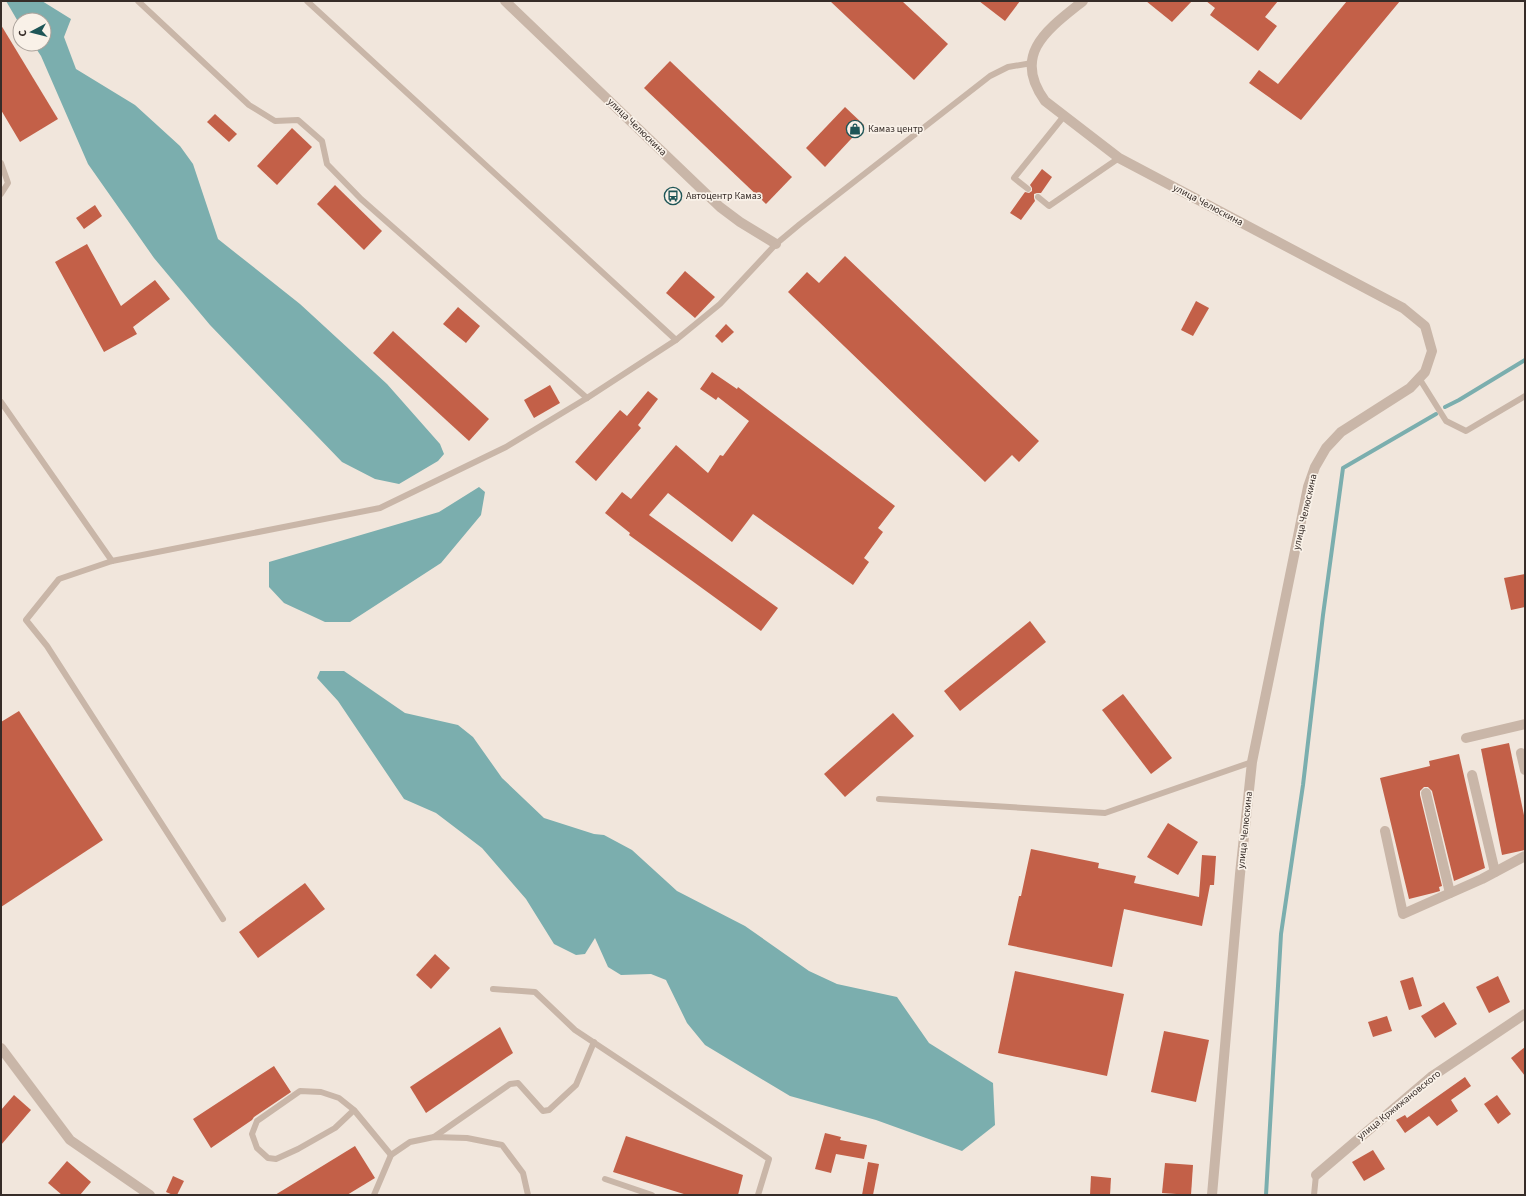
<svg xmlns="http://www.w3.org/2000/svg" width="1526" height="1196" font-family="'Source Sans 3',sans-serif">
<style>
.water{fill:#7baeae}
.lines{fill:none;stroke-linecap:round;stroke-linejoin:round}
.stream{stroke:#7baeae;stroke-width:4}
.building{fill:#c36048}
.service{stroke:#c9b6a8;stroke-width:6}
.minor{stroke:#c9b6a8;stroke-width:10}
.tertiary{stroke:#c9b6a8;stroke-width:10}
.labels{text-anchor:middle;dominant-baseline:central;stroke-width:3.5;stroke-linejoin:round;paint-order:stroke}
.street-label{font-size:10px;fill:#362c28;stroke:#f9f1e8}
.poi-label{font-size:10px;fill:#362c28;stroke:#f9f1e8;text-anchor:start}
</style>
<rect width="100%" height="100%" fill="#f1e6dc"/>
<g class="water">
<path d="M6,1H42L71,19L64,37L76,69L135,105L180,146L193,164L218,239L300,304L387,384L440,444L444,454L438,461L399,484L375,479L342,462L210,325L154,258L88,164L41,56L33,44H44V20H20V25Z"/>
<path d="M479,487L485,492L481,515L441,563L350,622H325L284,603L269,587V562L439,512Z"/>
<path d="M320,671H344L405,713L458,725L473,737L502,778L544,818L594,834L604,835L632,850L677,891L745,926L809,971L837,984L897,997L929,1043L993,1083L995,1125L962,1151L876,1120L790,1096L705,1045L687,1023L666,980L651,974L621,975L608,967L595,938L585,954L576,955L554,944L526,899L482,848L436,813L404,799L338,701L317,678Z"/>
</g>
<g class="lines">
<g class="stream">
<path d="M1445,407L1459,400L1525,360"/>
<path d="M1266,1195L1281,934L1303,785L1323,615L1343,468L1436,414"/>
</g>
</g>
<g class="building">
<path d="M830,1H902L948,44L914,80Z"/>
<path d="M979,1H1020L1005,21Z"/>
<path d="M1146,1H1192L1172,22Z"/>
<path d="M1206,1H1278L1265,17L1277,26L1258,51L1210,15L1215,8Z"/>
<path d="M1347,1H1400L1301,120L1249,83L1259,70L1278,84Z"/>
<path d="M1,25L58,119L20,142L1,110Z"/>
<path d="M670,61L792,177L766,204L644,88Z"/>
<path d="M845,107L864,125L825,167L806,148Z"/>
<path d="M215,114L237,134L229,142L207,122Z"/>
<path d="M292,128L312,147L277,185L257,166Z"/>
<path d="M1042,169L1052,177L1041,193H1037L1034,194V198L1035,201L1021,220L1010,213L1025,192L1029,193L1032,191V188L1030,185Z"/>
<path d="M335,185L382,231L364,250L317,204Z"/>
<path d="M95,205L102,216L84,229L76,218Z"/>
<path d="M87,244L121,306L155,280L170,299L133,327L137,334L104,352L55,262Z"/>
<path d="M845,256L1039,441L1019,462L1012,455L985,482L788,292L807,272L819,283Z"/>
<path d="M685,271L715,297L695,318L666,293Z"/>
<path d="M1196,301L1209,308L1193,336L1181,330Z"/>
<path d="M458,307L480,326L466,343L443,324Z"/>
<path d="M726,324L734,332L722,343L715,336Z"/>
<path d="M393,331L489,419L469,441L373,353Z"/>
<path d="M712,372L737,389L738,387L895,506L878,528L883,532L864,558L869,562L853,585L753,514L732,542L668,493L649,515L778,608L761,631L629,535L630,533L605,513L622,492L631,499L676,445L708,473L720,455L723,456L749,421L718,397L716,400L700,389Z"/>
<path d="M550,385L560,403L534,418L524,400Z"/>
<path d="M648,391L658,399L638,425L641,428L596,481L575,462L620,410L627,416Z"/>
<path d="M1525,574V607L1511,610L1504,578Z"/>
<path d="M1030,621L1046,642L960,711L944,691Z"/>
<path d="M1123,694L1172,758L1151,774L1102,710Z"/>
<path d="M19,711L103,840L1,907V722Z"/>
<path d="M893,713L914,736L845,797L824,774Z"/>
<path d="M1509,743L1525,820V850L1502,855L1481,749Z"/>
<path d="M1459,754L1485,868L1454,881L1432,791L1428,787H1424L1420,791V795L1442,886L1439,887L1440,891L1433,893L1409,899L1380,778L1430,766L1429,761Z"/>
<path d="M1168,823L1198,842L1178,875L1147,857Z"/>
<path d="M1031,849L1099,863L1098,868L1136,876L1134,883L1199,897L1202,855L1216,856L1214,885H1210L1202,926L1124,909L1112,967L1008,945L1019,896H1021Z"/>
<path d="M305,883L325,909L258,958L239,932Z"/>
<path d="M435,954L450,968L431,989L416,975Z"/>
<path d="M1015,971L1124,994L1107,1076L998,1053Z"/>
<path d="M1498,976L1510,1002L1489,1013L1476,987Z"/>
<path d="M1413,977L1422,1006L1409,1010L1400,981Z"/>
<path d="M1444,1002L1457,1024L1435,1038L1421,1016Z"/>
<path d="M1387,1016L1392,1031L1373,1037L1368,1022Z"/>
<path d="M500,1027L513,1053L426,1113L410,1087Z"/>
<path d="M1164,1031L1209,1040L1196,1102L1151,1092Z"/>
<path d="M1525,1047V1076L1511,1058Z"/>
<path d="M274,1066L291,1092L254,1117L252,1120L211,1148L193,1119Z"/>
<path d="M1465,1077L1471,1086L1451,1100L1458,1111L1437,1126L1429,1116L1405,1133L1396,1120L1405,1115L1407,1118Z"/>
<path d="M14,1095L31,1110L1,1145V1110Z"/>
<path d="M1497,1095L1511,1114L1498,1124L1484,1104Z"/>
<path d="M825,1133L841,1137L840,1140L867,1145L864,1159L836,1154L831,1173L815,1169Z"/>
<path d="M626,1136L743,1175L738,1195H687L613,1172Z"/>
<path d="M355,1146L375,1178L347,1195H275Z"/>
<path d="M1373,1150L1385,1169L1364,1181L1352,1162Z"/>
<path d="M67,1161L91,1182L80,1195H62L48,1183Z"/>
<path d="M868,1162L879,1164L873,1195H862Z"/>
<path d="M1165,1163L1193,1165L1191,1195L1162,1193Z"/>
<path d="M173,1176L184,1181L177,1195H173L166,1192Z"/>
<path d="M1091,1176L1111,1178L1110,1195H1090Z"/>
</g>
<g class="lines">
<g class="service">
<path d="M138,1L249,105L275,121L298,120L322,141L327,164L361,199L587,398"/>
<path d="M307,1L676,340"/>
<path d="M1,163L8,183L1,194"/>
<path d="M1028,189L1014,178L1064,116"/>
<path d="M1038,197L1049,206L1119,158"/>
<path d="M1419,378L1446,421L1466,431L1525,396"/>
<path d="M1,402L112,561"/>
<path d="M879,799L1105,813L1252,762"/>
<path d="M223,919L47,646L26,620L59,579L112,561L380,508L506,447L587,398L676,340L720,304L776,244L800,224L990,76L1008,67L1032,63"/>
<path d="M493,989L535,992L575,1030L769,1159L758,1195"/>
<path d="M354,1110L335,1128L298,1149L276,1159L268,1158L257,1148L252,1134L257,1121L300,1091L321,1092L339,1098L354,1110L391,1155"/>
<path d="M434,1137L510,1084L518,1083L543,1111L549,1110L576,1085L594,1042"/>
<path d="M605,1179L652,1195"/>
<path d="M374,1195L391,1155L410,1142L434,1137L467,1138L502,1145L523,1173L528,1195"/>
<path d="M1314,1195L1316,1175"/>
</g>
<g class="minor">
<path d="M505,1L720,207L740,222L776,244"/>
<path d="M1466,738L1525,724"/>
<path d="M1521,753L1525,770"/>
<path d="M1472,775L1495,872"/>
<path d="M1426,793L1450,893"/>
<path d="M1385,831L1403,914L1482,879L1525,856"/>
<path d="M1,1048L70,1140L150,1195"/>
<path d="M1316,1175L1431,1077L1525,1014"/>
</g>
<path class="tertiary" d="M1083,1C1048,29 1011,54 1045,101L1119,158L1403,308L1425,326L1432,351L1425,372L1410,388L1341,432L1326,448L1315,467L1308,487L1252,762L1240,874L1212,1195"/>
</g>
<defs>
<symbol id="shop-ring" viewBox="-11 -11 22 22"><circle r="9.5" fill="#f9f1e8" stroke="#1e5557" stroke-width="1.5"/><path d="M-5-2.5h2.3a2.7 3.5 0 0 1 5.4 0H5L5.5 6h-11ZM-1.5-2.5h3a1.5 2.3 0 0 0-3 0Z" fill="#1e5557"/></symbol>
<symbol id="bus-ring" viewBox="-11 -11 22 22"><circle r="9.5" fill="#f9f1e8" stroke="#1e5557" stroke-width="1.5"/><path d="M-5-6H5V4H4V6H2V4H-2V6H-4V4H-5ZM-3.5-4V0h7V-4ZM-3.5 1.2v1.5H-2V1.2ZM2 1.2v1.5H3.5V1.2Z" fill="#1e5557"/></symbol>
</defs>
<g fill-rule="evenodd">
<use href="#shop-ring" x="845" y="119" width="20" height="20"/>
<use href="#bus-ring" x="663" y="186" width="20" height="20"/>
</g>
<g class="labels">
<g class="street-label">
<text transform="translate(637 127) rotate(44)">улица Челюскина</text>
<text transform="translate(1208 205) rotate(28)">улица Челюскина</text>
<text transform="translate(1305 512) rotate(-77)">улица Челюскина</text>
<text transform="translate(1245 830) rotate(-84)">улица Челюскина</text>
<text transform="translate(1399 1105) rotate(-39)">улица Кржижановского</text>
</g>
<g class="poi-label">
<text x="868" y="129">Камаз центр</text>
<text x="686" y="196">Автоцентр Камаз</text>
</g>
</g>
<rect width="1526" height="1196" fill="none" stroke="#362c28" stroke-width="4"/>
<g transform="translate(32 32) rotate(263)"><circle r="19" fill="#f9f1e8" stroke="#aba29b"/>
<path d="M0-3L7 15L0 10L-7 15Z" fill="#1e5557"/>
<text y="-6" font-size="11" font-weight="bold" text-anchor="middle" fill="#362c28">С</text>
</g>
</svg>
